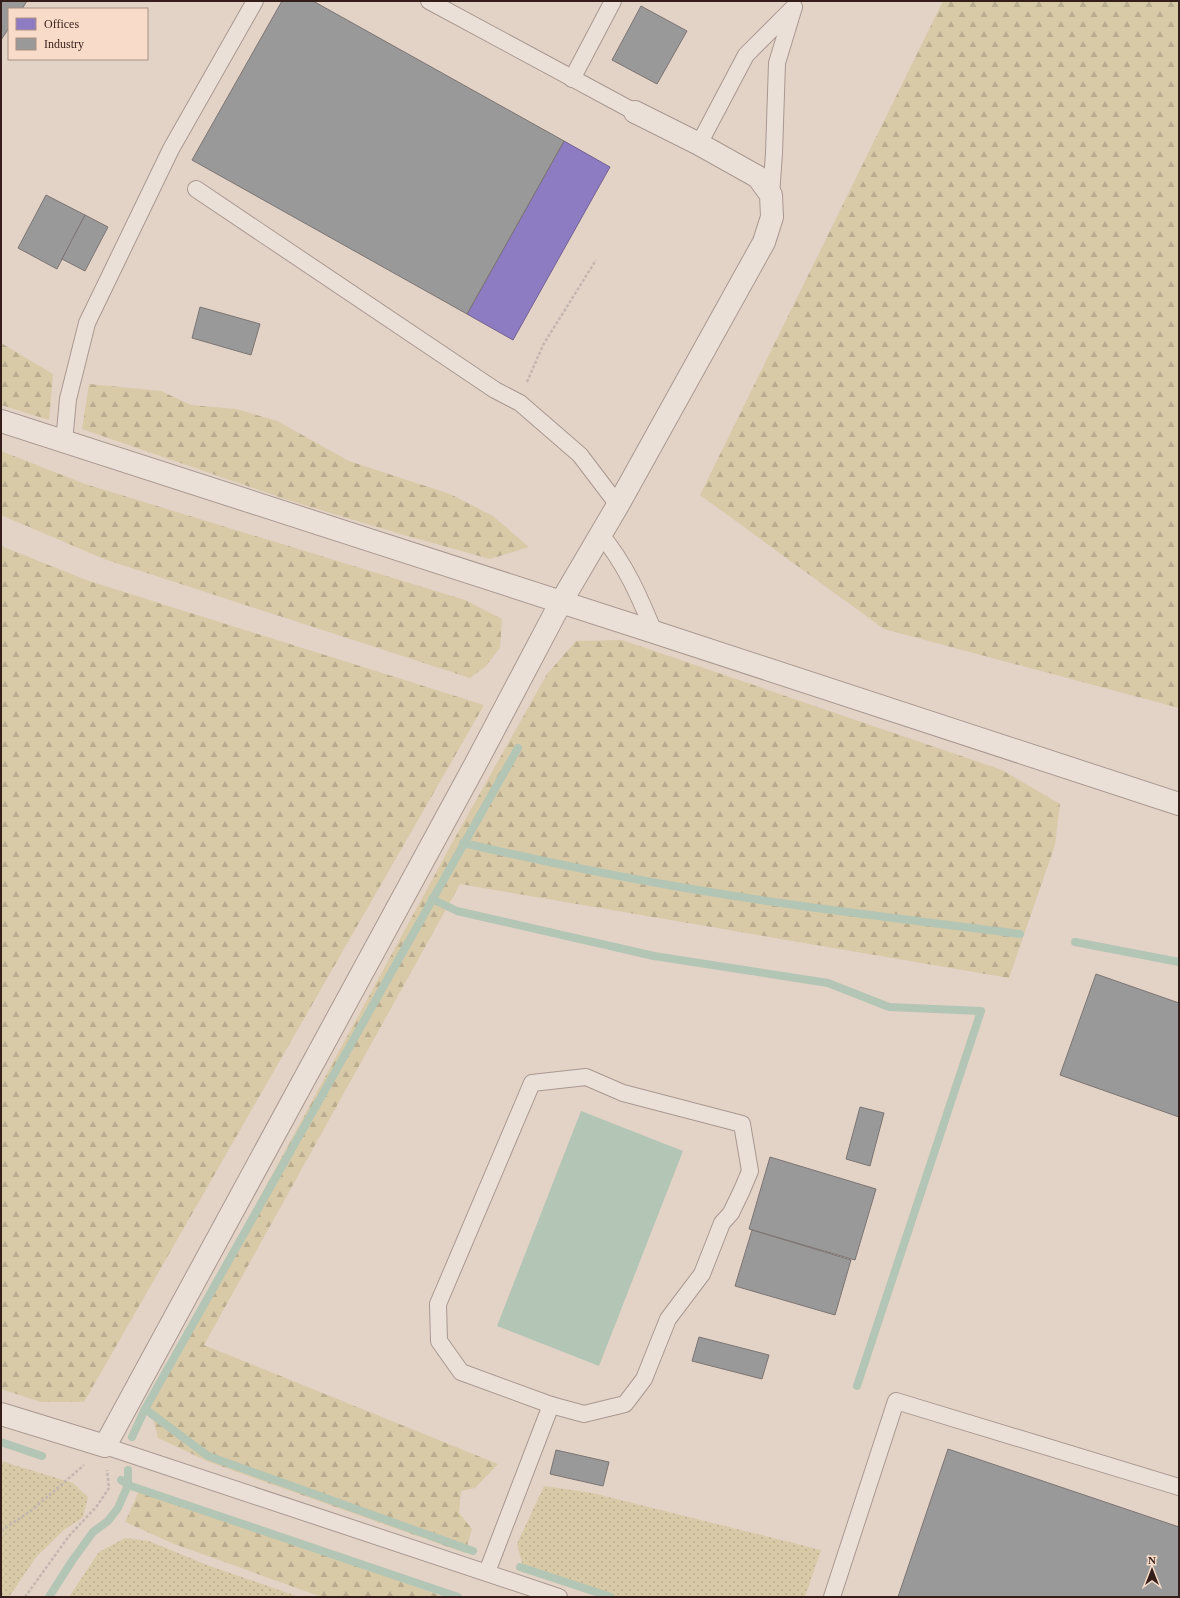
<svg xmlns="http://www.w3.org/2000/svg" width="1180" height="1598" font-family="'Times New Roman',serif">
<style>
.grass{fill:url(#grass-dots)}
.forest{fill:url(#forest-firs)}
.water{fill:#b3c5b4}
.offices{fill:#8e7cc3;stroke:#736090}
.industry{fill:#999;stroke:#7b7473}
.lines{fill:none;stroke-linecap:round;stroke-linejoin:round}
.stream{stroke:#b3c5b4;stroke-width:8}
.service-casing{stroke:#a89890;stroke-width:18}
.minor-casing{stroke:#a89890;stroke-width:24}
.path{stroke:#c3b7b0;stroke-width:2.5;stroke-dasharray:3 2;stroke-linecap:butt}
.service{stroke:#ebe0d8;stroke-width:16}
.minor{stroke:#ebe0d8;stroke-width:22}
</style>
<defs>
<pattern id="grass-dots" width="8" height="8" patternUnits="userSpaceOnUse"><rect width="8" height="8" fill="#d8c9a7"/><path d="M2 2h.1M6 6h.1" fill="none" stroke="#baac8f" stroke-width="1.8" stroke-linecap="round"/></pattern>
<pattern id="forest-firs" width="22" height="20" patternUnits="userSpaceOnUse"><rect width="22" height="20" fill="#d8c9a7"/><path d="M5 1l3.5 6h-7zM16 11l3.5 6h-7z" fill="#baac8f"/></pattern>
</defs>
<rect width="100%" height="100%" fill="#e3d2c6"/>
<g class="grass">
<path d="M1,1461L73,1483L88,1497L83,1517L64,1530L36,1557L9,1597H1Z"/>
<path d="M544,1486L592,1493L821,1550L805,1597H605L524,1570L517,1544Z"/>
<path d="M125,1538L149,1541L207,1565L299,1597H69L99,1552Z"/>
</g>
<g class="forest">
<path d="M943,1H1179V708L884,629L700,495Z"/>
<path d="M1,343L53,374L49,420L1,405Z"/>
<path d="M89,384L161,391L191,405L236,409L277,421L349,461L450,494L493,516L529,547L490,559L397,533L291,501L82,429Z"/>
<path d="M1,451L85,484L465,600L502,619L500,648L485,667L470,678L104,559L1,515Z"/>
<path d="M1,546L89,581L484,705L84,1402H41L1,1389Z"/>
<path d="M622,640L1002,770L1060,804L1055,845L1009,978L460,884L204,1345L498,1464L475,1488L461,1491L459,1513L472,1529L465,1553L209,1462L158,1438L150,1406L183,1339L452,843L547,674L576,641Z"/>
<path d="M140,1489L444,1597H322L174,1544L125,1522Z"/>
</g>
<path class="water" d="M581,1111L683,1151L599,1366L497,1326Z"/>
<path class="offices" d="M564,141L610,167L513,340L467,314Z"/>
<g class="industry">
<path d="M1,1H27L22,9H9V28L1,40Z"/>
<path d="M282,1H313L564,141L467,314L192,160Z"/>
<path d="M641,6L687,31L657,84L612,60Z"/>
<path d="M46,195L85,215L57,269L18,248Z"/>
<path d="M85,215L108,227L85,271L62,259Z"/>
<path d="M200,307L260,324L251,355L192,338Z"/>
<path d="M1096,974L1179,1003V1117L1060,1075Z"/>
<path d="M860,1107L884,1113L870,1166L846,1159Z"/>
<path d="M770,1157L876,1189L855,1260L749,1229Z"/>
<path d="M752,1230L851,1260L835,1315L735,1286Z"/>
<path d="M699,1337L769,1355L762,1379L692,1361Z"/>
<path d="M948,1449L1179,1527V1597H898Z"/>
<path d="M556,1450L609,1462L603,1486L550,1474Z"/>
</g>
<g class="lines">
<g class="stream">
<path d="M463,843C524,857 585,870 646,881C770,904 895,918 1020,934"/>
<path d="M432,899L457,911L654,956L828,983L889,1007L981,1011L857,1386"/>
<path d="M1075,942L1179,962"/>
<path d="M145,1409L208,1456L473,1551"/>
<path d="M132,1437L145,1409L518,748"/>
<path d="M1,1442L42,1456"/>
<path d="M121,1480L128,1485L458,1597"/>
<path d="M520,1567L611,1597"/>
<path d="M49,1597L72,1561L93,1532L108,1521L118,1508L128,1485V1470"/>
</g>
<defs>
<g id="service">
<path d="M429,1L635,112"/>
<path d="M572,79L613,1"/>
<path d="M699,144L746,55L792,9"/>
<path d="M196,189L495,390L520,403L580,455L618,505"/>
<path d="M771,195L774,153L777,63L794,7"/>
<path d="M64,442L68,399L87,323L171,149L255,1"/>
<path d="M601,535C625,563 640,598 654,632"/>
<path d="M586,1077L623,1093L742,1124L750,1171L742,1190L731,1213L722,1223L702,1274L668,1319L644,1379L625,1404L584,1414L551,1405L461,1372L439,1341L438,1304L532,1083Z"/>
<path d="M105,1446L559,1597"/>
<path d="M487,1572L551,1405"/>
<path d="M832,1597L896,1401L1179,1487"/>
</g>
<g id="minor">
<path d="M1,421L654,632L1179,804"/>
<path d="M1,1414L105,1446L475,765L561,602L618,505L764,242L772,217L771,195L758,177L699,144L635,112"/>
</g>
</defs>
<use href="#service" class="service-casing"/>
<use href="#minor" class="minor-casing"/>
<g class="path">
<path d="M527,382L543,345L596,260"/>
<path d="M1,1531L32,1510L84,1465"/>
<path d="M25,1597L69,1536L97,1506L109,1488L107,1470"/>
</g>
<use href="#service" class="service"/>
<use href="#minor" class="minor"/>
</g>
<rect width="1180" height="1598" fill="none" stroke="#351e19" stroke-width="4"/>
<rect x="8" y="8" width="140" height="52" fill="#f8dcc9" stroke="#aa9083"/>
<rect x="16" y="18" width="20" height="12" fill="#8e7cc3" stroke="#aa9083"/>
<text x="44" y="28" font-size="12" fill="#351e19">Offices</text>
<rect x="16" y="38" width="20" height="12" fill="#999999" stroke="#aa9083"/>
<text x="44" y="48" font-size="12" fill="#351e19">Industry</text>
<g transform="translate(1152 1570)" stroke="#f8dcc9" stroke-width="3" paint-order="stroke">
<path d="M0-3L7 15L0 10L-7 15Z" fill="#351e19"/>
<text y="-6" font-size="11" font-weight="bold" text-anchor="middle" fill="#351e19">N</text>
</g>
</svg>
